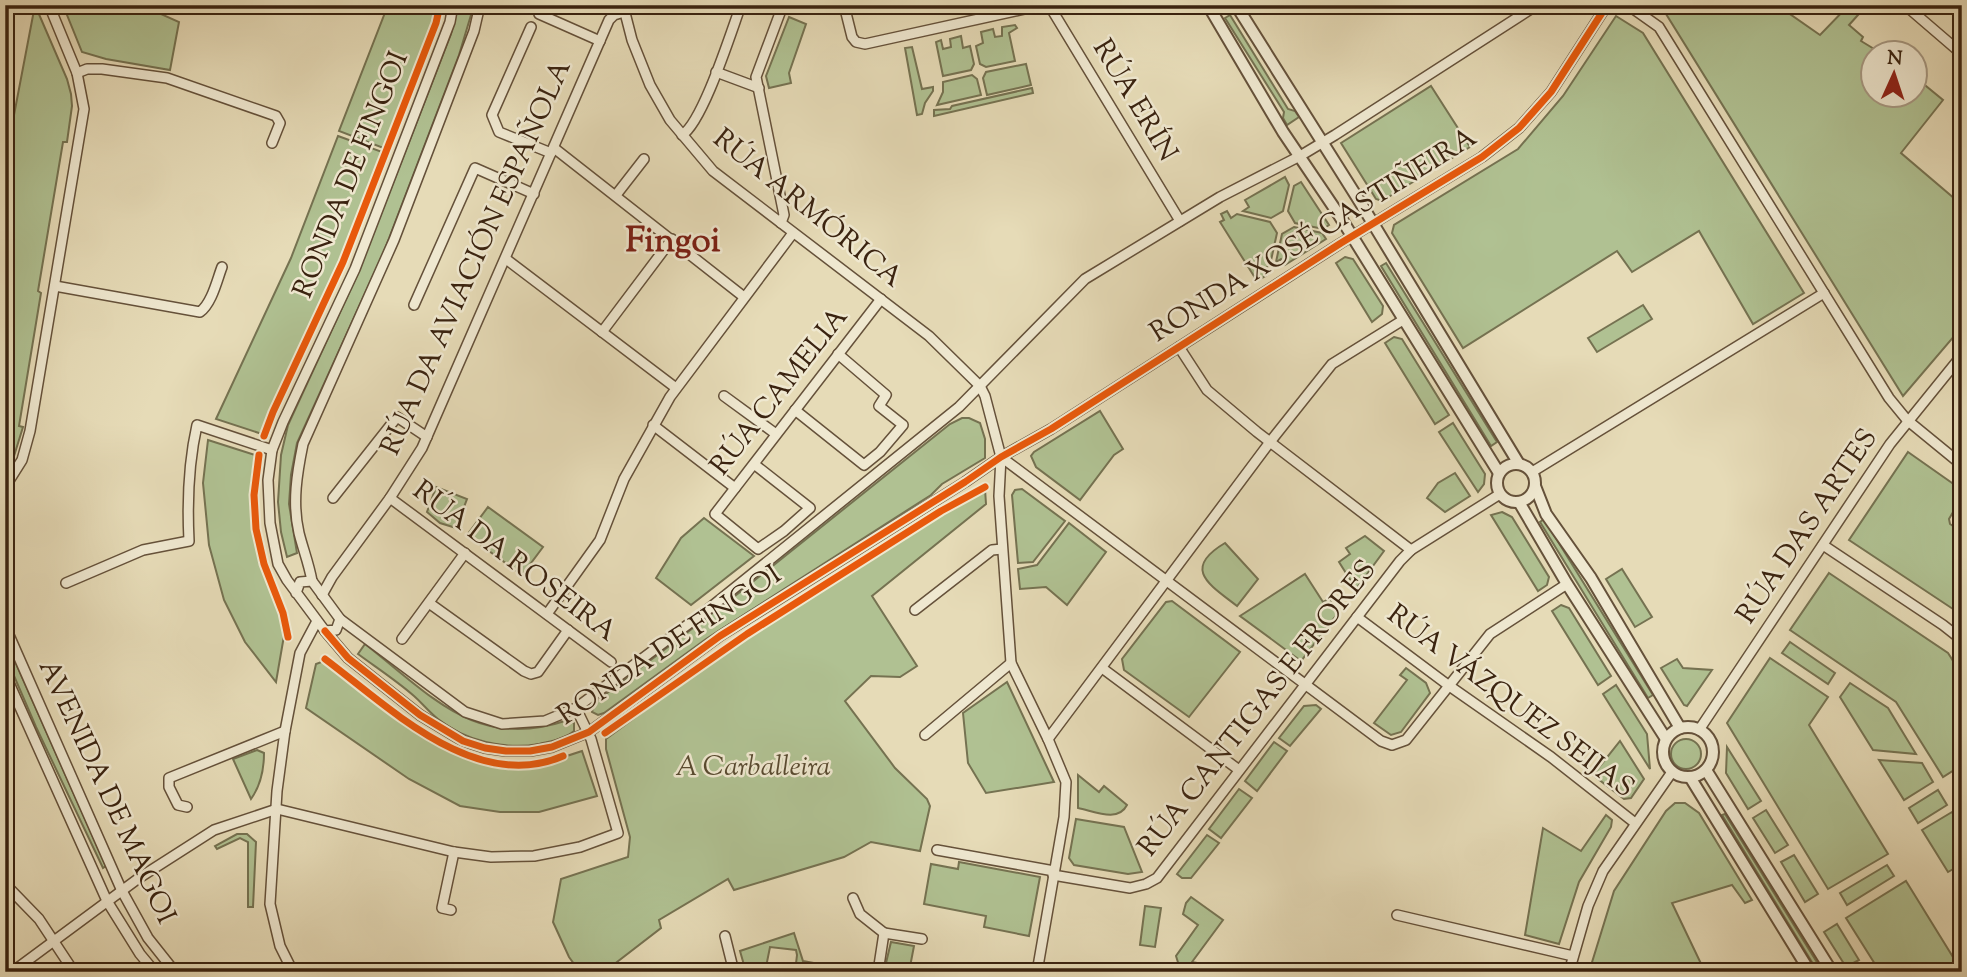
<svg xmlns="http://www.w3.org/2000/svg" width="1967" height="977" font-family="'Sorts Mill Goudy',serif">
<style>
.green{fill:#b0c192;stroke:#757251;stroke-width:2}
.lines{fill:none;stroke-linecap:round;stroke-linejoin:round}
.minor-casing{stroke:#65513a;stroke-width:12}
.tertiary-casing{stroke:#65513a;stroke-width:14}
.minor{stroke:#efe8d0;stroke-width:9}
.tertiary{stroke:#efe8d0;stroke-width:10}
.cycleway-casing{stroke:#efe8d0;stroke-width:11}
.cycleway{stroke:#e8590c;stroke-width:7}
.labels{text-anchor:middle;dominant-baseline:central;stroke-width:5;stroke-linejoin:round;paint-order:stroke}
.street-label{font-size:28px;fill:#3a2310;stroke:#efe8d0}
.park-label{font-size:28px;font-style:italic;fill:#584a30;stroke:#efe8d0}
.district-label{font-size:35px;font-weight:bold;fill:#7a1f14;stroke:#efe8d0}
</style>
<rect width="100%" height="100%" fill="#e6dbb7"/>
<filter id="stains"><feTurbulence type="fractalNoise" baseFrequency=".00286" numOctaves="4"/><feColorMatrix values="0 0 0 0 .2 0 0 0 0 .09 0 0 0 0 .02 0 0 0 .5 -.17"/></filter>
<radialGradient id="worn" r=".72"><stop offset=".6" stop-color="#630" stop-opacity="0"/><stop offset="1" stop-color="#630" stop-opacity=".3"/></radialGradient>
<g class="green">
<path d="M35,5L67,79L71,94L72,106L67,142H63L38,291L41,293L19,426L23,427L14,456L5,472V162Z"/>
<path d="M63,5H141L179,22L170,70L106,59L82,52Z"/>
<path d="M388,5H439L434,23L386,149L339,131Z"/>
<path d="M458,5H474L459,55L383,254L297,443L291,475L289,504L297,553L287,557L281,532L278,502L281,455L288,425L358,273L451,34Z"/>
<path d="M1654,5H1777L1820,35L1849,5H1867L1849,25L1863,37L1861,41L1879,52H1872V94H1914L1915,77L1943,100L1901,153L1962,205V327L1903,396L1666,14Z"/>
<path d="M1230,15L1288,109L1295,111L1299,117L1287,125L1283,118L1284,112L1225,18Z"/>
<path d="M1616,16L1643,33L1804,293L1753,324L1699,231L1632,272L1617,251L1463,348L1392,233L1394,225L1518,149L1563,96Z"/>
<path d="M789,17L806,24L789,73L791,83L769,88L766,76Z"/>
<path d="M1015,25L1017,28L1009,33L1015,61L986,67L980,64L976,46L983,43L981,32L993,29L995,37L1002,36V27Z"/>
<path d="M961,36L963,48L970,46L974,64L971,70L943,76L936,42L941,40L943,49L951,47L950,39Z"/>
<path d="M912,47L922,89L933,87V91L925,103L922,114L917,115L905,48Z"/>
<path d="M1026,64L1031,85L987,95L983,78L986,72Z"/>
<path d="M972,75L977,79L981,95L937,105L943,92V82Z"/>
<path d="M1431,86L1470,147L1382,201L1376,199L1341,143Z"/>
<path d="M1032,88L1033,93L934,116V110L950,109L952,106Z"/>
<path d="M338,136L385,153L341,262L262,434L216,419L291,258Z"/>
<path d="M1285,177L1289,185L1283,211L1271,218L1243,211L1249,207L1245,200Z"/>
<path d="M1301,182L1329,225L1323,229L1295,223L1288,211L1294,186Z"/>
<path d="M1227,211L1231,218L1237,214L1270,222L1277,233L1270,265L1264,269L1267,275L1257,281L1220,222L1224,220L1221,214Z"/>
<path d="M1294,227L1322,233L1326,239L1285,265L1281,259L1276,262L1282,234Z"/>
<path d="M1345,257L1353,259L1383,306L1382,314L1372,322L1336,263Z"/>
<path d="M1386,263L1497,442L1491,446L1381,266Z"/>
<path d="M1643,305L1652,319L1597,352L1588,338Z"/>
<path d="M1394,337L1402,339L1449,415L1435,424L1385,343Z"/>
<path d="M1100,411L1123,449L1114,455L1080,500L1036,467L1031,456L1034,452Z"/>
<path d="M962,418H969L980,423L985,439V458L942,484L931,495L706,639L604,713L598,715L592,712L594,703L730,600L950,424Z"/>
<path d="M1453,423L1485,474L1484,484L1478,492L1439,432Z"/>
<path d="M208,440L255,455L251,487L252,519L258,553L285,630L276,682L245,642L224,600L209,545L203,483Z"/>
<path d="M1908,452L1962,490V497L1949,519L1950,524L1962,532V615L1849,540Z"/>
<path d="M1455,473L1470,496L1445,512L1427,498L1438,483Z"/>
<path d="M436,487L467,499L456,528L440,523L427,512Z"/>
<path d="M985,489L986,504L872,596L917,666L900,677L871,676L845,701L895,768L927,799L930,806L920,851L871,842L844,857L734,890L728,879L659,920L661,928L604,972H580L569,957L553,922L561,879L628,857L630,837L606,749V739L744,637L940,513L955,508Z"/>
<path d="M1022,489L1065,521L1033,562L1018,563L1012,495L1015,490Z"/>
<path d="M488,507L543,547L522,575L467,535Z"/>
<path d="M1502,512L1512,517L1549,577L1547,585L1538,591L1491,515Z"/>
<path d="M704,518L754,556L691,605L656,578L681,538Z"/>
<path d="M1544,519L1653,695L1648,698L1540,522Z"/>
<path d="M1069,523L1106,552L1067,605L1046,587L1020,589L1018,569L1037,565Z"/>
<path d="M1365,536L1384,551L1356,589L1339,562L1350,554L1346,548Z"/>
<path d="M1225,543L1258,579L1237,606C1210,585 1181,569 1225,543Z"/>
<path d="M1622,569L1652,617L1635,627L1606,579Z"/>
<path d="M1829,573L1948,653L1962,675V765L1943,777L1896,702L1790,630Z"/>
<path d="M1305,574L1323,602L1329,599L1338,613L1301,661L1240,616Z"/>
<path d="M1172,601L1240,652L1189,717L1124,670L1122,659L1166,602Z"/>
<path d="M1561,605L1569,608L1611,676L1598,685L1552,611Z"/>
<path d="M5,639L106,866L103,868L36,727L5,655Z"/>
<path d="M1790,642L1835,673L1828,684L1782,653Z"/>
<path d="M365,644C433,697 476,751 568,720L574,723V731C565,739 551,741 539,744C505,750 465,741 438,719C429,712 422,703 414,696C397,681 377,668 358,654Z"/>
<path d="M1770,658L1828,697L1809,725L1888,854L1828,889L1727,723Z"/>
<path d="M1677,659L1683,668L1712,670L1687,706L1684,705L1661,668Z"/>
<path d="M324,661C342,669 359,687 375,699C445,753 493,783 582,751L597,796L539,812H500L460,806L409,779L306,708L316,664Z"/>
<path d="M1406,668L1426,683L1430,693L1401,732L1391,735L1374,723L1407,680L1400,675Z"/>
<path d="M1007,682L1054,782L986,793L968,763L963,713Z"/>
<path d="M1850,683L1888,708L1916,754L1873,750L1840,697Z"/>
<path d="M1616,685L1647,734L1650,769L1603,694Z"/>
<path d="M1316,705L1321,709L1290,746L1279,738L1304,706Z"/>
<circle cx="1686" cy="754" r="15"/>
<path d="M1620,741L1644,779L1631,798L1624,799L1593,775Z"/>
<path d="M1274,742L1287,751L1257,791L1245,781Z"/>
<path d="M1727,747L1761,801L1748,809L1726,773Z"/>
<path d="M257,750L264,753C264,770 261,785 251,799L233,759Z"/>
<path d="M1879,760L1922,763L1933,782L1904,800Z"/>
<path d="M1078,775L1099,792L1104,786L1127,805C1118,823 1094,811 1078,808Z"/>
<path d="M1239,789L1252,798L1221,838L1209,829Z"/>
<path d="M1938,790L1947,805L1918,823L1909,808Z"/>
<path d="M1675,803H1685L1699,813L1752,900L1745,903L1732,885L1672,903L1705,972H1589L1614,891L1666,811Z"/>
<path d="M1766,810L1788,845L1775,853L1753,818Z"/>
<path d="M1952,812L1962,828V864L1948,872L1922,830Z"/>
<path d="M1725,814L1823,972H1818L1722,815Z"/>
<path d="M1606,815L1612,820L1611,827L1579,882L1559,944L1525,935L1543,828L1581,851Z"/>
<path d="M1076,819L1124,827L1142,872L1128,874L1074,865L1069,858Z"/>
<path d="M237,834H247L256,842L253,907H248V842L240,838L217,849L215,846Z"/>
<path d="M1207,835L1219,843L1191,878H1182L1177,874Z"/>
<path d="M1794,855L1818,894L1805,902L1781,862Z"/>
<path d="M959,862L1040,877L1029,936L984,927L986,916L924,904L931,864L958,869Z"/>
<path d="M1887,865L1894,876L1847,905L1840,893Z"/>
<path d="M1906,881L1956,962L1940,972H1880L1846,918Z"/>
<path d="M1191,897L1223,920L1192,962L1223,968L1221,972H1181L1176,956L1198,925L1183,914L1186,903Z"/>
<path d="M1145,906L1161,908L1155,947L1140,945Z"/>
<path d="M1837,924L1859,960L1846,967L1824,932Z"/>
<path d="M794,933L803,961L841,968L840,972H795L797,955L796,950L770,947L765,972H746L740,951Z"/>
<path d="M891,942L914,946L909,972H894L895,964L886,963Z"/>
</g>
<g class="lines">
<defs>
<g id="minor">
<path d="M623,5L632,40L650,85L670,120L713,171L929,336L980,386L985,396L1001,457L999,496L1011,663L1048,739L1066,782L1064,817L1037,972"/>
<path d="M844,5L852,37L856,42L865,44L1043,5"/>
<path d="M1049,5L1180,221"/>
<path d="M1628,5L1659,27L1889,398L1907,420L1962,465"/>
<path d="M1905,5L1962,54"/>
<path d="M539,14L600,41"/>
<path d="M531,27L492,115L499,132L551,153"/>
<path d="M716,72L759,88"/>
<path d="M77,73L87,69H102L167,78L276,116L280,123L272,143"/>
<path d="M682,135C703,122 731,32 741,5"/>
<path d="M554,148L744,297"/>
<path d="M616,195L644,159"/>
<path d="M781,223L784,215L756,77L783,5"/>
<path d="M506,259L676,388"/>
<path d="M55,286L200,312C212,303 217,280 222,267"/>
<path d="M414,305L475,168L534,194"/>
<path d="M602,332L672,239"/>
<path d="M1179,347L1207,390L1257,432L1411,550"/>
<path d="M724,396L776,434"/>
<path d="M795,410L864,465L880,452L903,425L879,406L886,395L838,354"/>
<path d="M653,425L735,488"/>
<path d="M1001,457L1381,741L1392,745L1406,740L1490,634L1567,584"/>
<path d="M754,464L810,508L784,531L758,549L715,514L881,299"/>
<path d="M1532,472L1824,293"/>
<path d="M5,487L22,460L30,431L84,109L77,73L49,5"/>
<path d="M333,498L397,417L427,437"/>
<path d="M390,498L611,662"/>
<path d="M1823,545L1943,625L1962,640"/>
<path d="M312,581C309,564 303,549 299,533C292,503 297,473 303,444L394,240L474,31L480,5"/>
<path d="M66,583L143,550L189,541C187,501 188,465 197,425L272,450"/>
<path d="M296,593L300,582L312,581L340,619L336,630L325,631L287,580L278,564L270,523L268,480L272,450L283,422L355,269L450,22L453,5"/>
<path d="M322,595L332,577L390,498L422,448L609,20L614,15L624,12"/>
<path d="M429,603L524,671L531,674L538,672L568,630"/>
<path d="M915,610L992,550L1002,549"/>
<path d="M547,614L600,540L624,479L670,397L793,233"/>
<path d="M1357,617L1448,685L1551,757L1635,823"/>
<path d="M340,619L465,712L502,724L545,721L576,708L706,611L959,407L1085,279L1220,197L1300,156L1335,135L1537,5"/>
<path d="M5,626L122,891L148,938L175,972"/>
<path d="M325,631L348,658L420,715L463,741L485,748L506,751H530L552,747L589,732L720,636L965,482L1001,457L1051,429L1341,243L1482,157L1519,128L1551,92L1607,5"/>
<path d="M402,639L465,553"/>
<path d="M1102,668L1239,770"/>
<path d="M5,674L107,901L140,954L155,972"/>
<path d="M1699,730L1890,444L1962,355"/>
<path d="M925,735L1011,663"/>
<path d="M1048,739L1270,442L1332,364L1403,320"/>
<path d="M187,807L178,805L169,787V778L285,731"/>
<path d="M937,850L1054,871"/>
<path d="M1053,875L1130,888L1146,884L1157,878L1400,561L1411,550L1500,494"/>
<path d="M5,884L39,919L74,972"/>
<path d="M853,898L860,914L884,933L878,972"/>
<path d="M451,910L442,908L454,852"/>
<path d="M1397,915L1573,956"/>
<path d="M884,933L922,939"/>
<path d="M725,936L734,972"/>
<path d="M12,972L139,878L214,830L277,809L454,852L491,857L534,856L580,847L618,833L591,739L576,708"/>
<path d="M293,972L280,946L270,904L277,791L285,731L300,653L317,621"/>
<path d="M1569,972L1588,906L1603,871L1672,772"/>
</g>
<g id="tertiary">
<path d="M1208,5L1283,132L1339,215L1499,473"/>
<path d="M1236,5L1360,202L1519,464"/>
<circle cx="1516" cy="483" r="19"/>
<path d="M1535,486L1546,514L1591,578L1680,728"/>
<path d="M1519,502L1567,584L1666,739"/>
<circle cx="1688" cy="752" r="25"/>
<path d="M1706,770L1832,972"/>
<path d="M1690,777L1810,972"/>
</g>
</defs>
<use href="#minor" class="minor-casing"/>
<use href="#tertiary" class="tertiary-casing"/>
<use href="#minor" class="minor"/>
<use href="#tertiary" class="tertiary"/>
<defs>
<g id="cycleway">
<path d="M264,436L273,412L343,262L436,23L440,5"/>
<path d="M259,455L254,495L256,529L264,564L283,613L288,637"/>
<path d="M325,631L348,658L420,715L463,741L485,748L506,751H530L552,747L589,732L720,636L965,482L1001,457L1051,429L1341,243L1482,157L1519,128L1551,92L1607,5"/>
<path d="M325,659C389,707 476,794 563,756"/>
<path d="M605,733L747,634L941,511L985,487"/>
</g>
</defs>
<use href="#cycleway" class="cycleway-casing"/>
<use href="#cycleway" class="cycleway"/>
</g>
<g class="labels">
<g class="street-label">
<text transform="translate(1134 101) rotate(59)">RÚA ERÍN</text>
<text transform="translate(352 175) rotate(-68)">RONDA DE FINGOI</text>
<text transform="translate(807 209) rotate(39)">RÚA ARMÓRICA</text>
<text transform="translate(1314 236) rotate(-32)">RONDA XOSÉ CASTIÑEIRA</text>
<text transform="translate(477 258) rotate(-66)">RÚA DA AVIACIÓN ESPAÑOLA</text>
<text transform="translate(780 392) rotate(-52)">RÚA CAMELIA</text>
<text transform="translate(1808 527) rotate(-56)">RÚA DAS ARTES</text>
<text transform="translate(514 562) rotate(37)">RÚA DA ROSEIRA</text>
<text transform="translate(670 646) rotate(-34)">RONDA DE FINGOI</text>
<text transform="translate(1510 702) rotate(37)">RÚA VÁZQUEZ SEIJAS</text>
<text transform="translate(1258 709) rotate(-52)">RÚA CANTIGAS E FRORES</text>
<text transform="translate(106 792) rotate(65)">AVENIDA DE MAGOI</text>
</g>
<g class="park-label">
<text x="753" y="768">A Carballeira</text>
</g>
<g class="district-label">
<text x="673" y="242">Fingoi</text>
</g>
</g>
<rect width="1967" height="977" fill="none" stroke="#e6dbb7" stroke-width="28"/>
<rect x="7" y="7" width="1953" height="963" fill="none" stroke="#3a2310" stroke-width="3.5"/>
<rect x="14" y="14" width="1939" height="949" fill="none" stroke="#3a2310" stroke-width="2"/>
<g transform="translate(1894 74) rotate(3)"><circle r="33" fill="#efe8d0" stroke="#a79983" stroke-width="2"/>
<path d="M0-5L12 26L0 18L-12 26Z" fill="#8f2418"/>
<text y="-10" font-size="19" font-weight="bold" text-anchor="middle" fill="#3a2310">N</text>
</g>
<rect width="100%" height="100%" filter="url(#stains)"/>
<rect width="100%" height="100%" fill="url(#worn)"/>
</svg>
